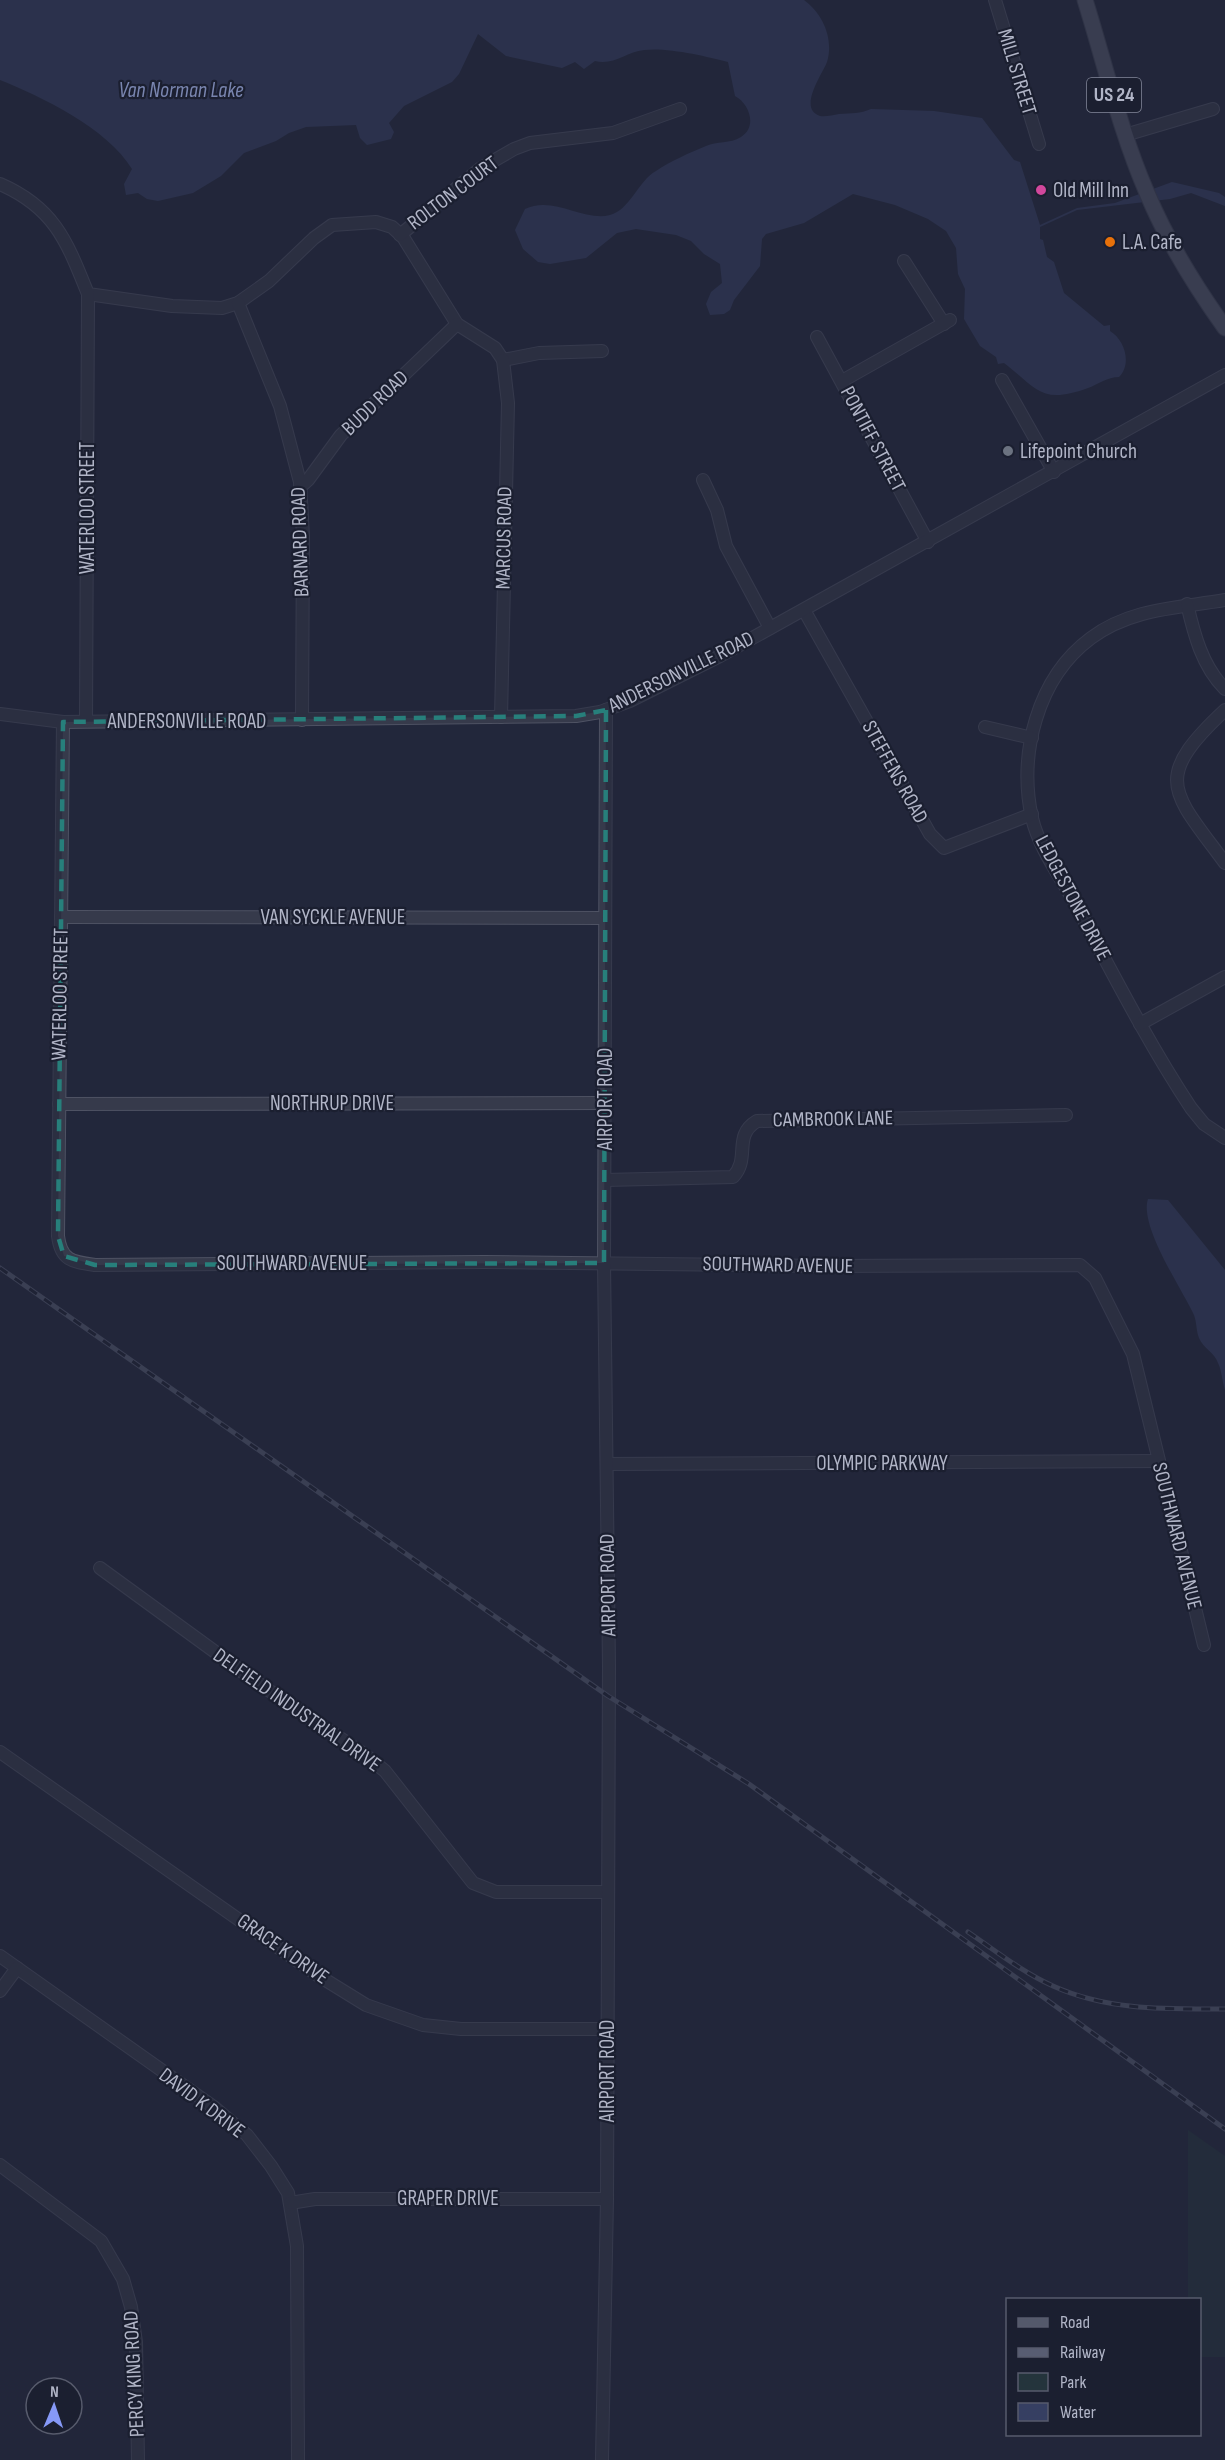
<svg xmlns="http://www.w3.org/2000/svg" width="1225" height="2460" font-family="'Sofia Sans Condensed',sans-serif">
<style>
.green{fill:#24343c}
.water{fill:#363f62}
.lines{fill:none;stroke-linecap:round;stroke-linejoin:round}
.minor-casing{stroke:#4e5263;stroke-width:14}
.major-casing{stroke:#3f4354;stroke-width:17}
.minor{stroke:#363a4b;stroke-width:12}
.major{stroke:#54596b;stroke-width:15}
.rail-casing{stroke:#585d72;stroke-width:5}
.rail{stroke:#1b1f30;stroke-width:3;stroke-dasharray:9;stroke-linecap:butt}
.marked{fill:none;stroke:#277f7b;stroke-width:4.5;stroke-dasharray:12 8;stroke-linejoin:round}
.hotel-dot{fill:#d1479c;stroke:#1b1f30;stroke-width:2}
.food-dot{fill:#e8710a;stroke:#1b1f30;stroke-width:2}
.worship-dot{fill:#6b7280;stroke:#1b1f30;stroke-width:2}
.labels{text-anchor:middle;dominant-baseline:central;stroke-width:4.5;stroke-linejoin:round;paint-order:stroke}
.shield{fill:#1b1f30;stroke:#84889a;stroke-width:1.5}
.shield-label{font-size:20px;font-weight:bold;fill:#b1b5c7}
.street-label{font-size:21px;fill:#b1b5c7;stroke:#1b1f30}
.poi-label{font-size:21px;fill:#b1b5c7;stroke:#1b1f30;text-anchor:start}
.water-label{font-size:22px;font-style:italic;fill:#7985af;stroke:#1b1f30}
</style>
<rect width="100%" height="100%" fill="#22273b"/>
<path class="green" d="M1188,2130L1225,2156V2357H1200V2300L1188,2299Z"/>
<g class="water">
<path d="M0,0H804C823,14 834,39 827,62C823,73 797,109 820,116C826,117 833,115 839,114C852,113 860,114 871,109L934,111L982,118L1014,160L1020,162L1040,225L1077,208L1115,203L1172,182L1219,193L1225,197V206L1191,193L1170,199L1077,210L1040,227V239L1043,240L1047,257L1054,262L1064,293L1104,326L1110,325V331C1125,340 1132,364 1119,377C1107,377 1099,384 1088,388C1041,405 1038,389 1004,363L998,364L996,357L980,346L964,319L965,289L958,274L956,248L946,231L928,219L895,205L853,194L804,223L766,234L762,239L760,266L734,300L730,310L724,314L710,315L706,304L711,292L722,283L720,264L704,254L691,241L676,235L636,229L617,233L586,258L550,264L538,262L523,249L515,230L525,209C553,195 584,222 610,215C630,210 638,181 656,171C671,161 689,153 706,146C717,141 730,144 741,137C758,127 749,103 735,96L728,62C706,56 666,47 644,50C626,52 613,66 595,61L584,69L575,62L562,68L506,56L478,34L459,74L452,82L404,106L389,123L394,132L391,139L367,145L360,138L356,125L306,127L289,133L276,141L244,153L221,176L193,193L158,201L147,199L138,193L126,195L124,184L132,169C107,128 42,97 0,80Z"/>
<path d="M1148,1199L1168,1200L1225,1270V1390C1222,1381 1222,1371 1218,1363C1215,1353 1203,1348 1199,1338C1196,1331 1197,1323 1194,1315C1182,1289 1139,1226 1148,1199Z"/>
</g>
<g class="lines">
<defs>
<g id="minor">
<path d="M995,0L1039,144"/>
<path d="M1125,135L1213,109"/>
<path d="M0,184C55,208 67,242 88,294L172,306L222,308L238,303L269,281L314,238L332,225L376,222L392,227L403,237L457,324L495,348L503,360L539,353L602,351"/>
<path d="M400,235L481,168L514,149L530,143L613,133L680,109"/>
<path d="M904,261L944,324"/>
<path d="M238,303L280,406L300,482L303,536L302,720"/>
<path d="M817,337L928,542"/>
<path d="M1002,380L1054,472"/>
<path d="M842,381L950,320"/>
<path d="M703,480L717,510L726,546L770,628"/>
<path d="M300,487L308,480L341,435L457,324"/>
<path d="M1225,600C1179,608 1131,608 1091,638C1037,678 1018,754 1032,818C1039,848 1060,876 1075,903C1112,972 1148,1043 1191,1108L1204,1124L1225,1138"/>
<path d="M1187,604C1194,634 1202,666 1225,689"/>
<path d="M804,610L930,834L944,848L1032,814"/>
<path d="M1225,710C1151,779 1172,791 1225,863"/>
<path d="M0,714L63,722L576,716L600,712L630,701L720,656L1225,375"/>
<path d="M501,717L508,403L503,360"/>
<path d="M86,721L88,294"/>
<path d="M63,722L58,1236C61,1261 73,1262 95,1265L485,1262L826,1266L1080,1265L1095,1278L1133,1354L1204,1645"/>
<path d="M985,727L1032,738"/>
<path d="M61,917L605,918"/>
<path d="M1140,1024L1225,977"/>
<path d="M59,1104L605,1103"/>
<path d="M605,1180L733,1177C751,1158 732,1136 757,1121L1066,1115"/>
<path d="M607,1464L1158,1461"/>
<path d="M100,1568L255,1681L364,1754L385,1771L473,1883L496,1892H608"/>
<path d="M0,1752L319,1976L366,2005L423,2025L461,2029H607"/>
<path d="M0,1956L215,2108L247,2135L271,2166L288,2193L297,2246L298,2460"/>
<path d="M0,1991L17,1968"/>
<path d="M0,2165L101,2241L123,2279L131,2307L136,2342L138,2460"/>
<path d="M290,2203L315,2199H607"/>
<path d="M602,2460L607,2199L609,1666L604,1263L606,710"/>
</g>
<path id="major" d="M1085,0C1105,64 1120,131 1147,193C1167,241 1195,286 1225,328"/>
</defs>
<use href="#minor" class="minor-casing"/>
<use href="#major" class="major-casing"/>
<use href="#minor" class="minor"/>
<use href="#major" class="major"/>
<defs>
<g id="rail">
<path d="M0,1268L608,1696L749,1784L1225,2129"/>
<path d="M968,1932C996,1951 1022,1972 1053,1986C1108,2011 1167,2009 1225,2009"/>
</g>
</defs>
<use href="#rail" class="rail-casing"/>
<use href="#rail" class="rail"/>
</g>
<path d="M0 0H1225V2460H0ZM606,710L604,1263L95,1265L64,1256L58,1236L63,722L576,716Z" fill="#22273b" fill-opacity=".55" fill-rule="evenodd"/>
<path class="marked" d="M606,710L604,1263L95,1265L64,1256L58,1236L63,722L576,716Z"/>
<circle class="hotel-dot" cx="1041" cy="190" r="6"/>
<circle class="food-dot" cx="1110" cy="242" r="6"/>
<circle class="worship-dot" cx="1008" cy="451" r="6"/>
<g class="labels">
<rect class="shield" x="1087" y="78" width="54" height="34" rx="4.5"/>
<g class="shield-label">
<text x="1114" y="95">US 24</text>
</g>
<g class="street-label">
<text transform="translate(1017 72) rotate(73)">MILL STREET</text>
<text transform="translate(453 193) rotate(-37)">ROLTON COURT</text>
<text transform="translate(375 403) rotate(-44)">BUDD ROAD</text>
<text transform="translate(873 439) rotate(62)">PONTIFF STREET</text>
<text transform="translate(87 508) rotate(-90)">WATERLOO STREET</text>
<text transform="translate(504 538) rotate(-89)">MARCUS ROAD</text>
<text transform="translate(300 542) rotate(-92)">BARNARD ROAD</text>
<text transform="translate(681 672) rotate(-26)">ANDERSONVILLE ROAD</text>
<text x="187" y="721">ANDERSONVILLE ROAD</text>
<text transform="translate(895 772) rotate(61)">STEFFENS ROAD</text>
<text transform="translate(1073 898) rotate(62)">LEDGESTONE DRIVE</text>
<text x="333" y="917">VAN SYCKLE AVENUE</text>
<text transform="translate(60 994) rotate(-89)">WATERLOO STREET</text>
<text transform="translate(605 1099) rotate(-90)">AIRPORT ROAD</text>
<text x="332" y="1103">NORTHRUP DRIVE</text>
<text transform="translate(833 1119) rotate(-1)">CAMBROOK LANE</text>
<text x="292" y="1263">SOUTHWARD AVENUE</text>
<text transform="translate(778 1265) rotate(1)">SOUTHWARD AVENUE</text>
<text x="882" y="1463">OLYMPIC PARKWAY</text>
<text transform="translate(1177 1536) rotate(76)">SOUTHWARD AVENUE</text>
<text transform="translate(608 1585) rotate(-91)">AIRPORT ROAD</text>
<text transform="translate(297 1710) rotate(35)">DELFIELD INDUSTRIAL DRIVE</text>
<text transform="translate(283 1949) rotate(35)">GRACE K DRIVE</text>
<text transform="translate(607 2071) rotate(-90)">AIRPORT ROAD</text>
<text transform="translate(202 2103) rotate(37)">DAVID K DRIVE</text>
<text x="448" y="2198">GRAPER DRIVE</text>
<text transform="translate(134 2374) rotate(-93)">PERCY KING ROAD</text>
</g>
<g class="poi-label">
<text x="1053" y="190">Old Mill Inn</text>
<text x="1122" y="242">L.A. Cafe</text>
<text x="1020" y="451">Lifepoint Church</text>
</g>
<g class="water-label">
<text x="181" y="90">Van Norman Lake</text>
</g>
</g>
<rect x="1006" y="2298" width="195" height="138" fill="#1b1f30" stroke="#575b6c" stroke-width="1.5"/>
<rect x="1018" y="2318" width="30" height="9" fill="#54596b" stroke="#575b6c" stroke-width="1.5"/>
<text x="1060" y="2328" font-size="18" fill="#b1b5c7">Road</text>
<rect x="1018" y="2348" width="30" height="9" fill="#585d72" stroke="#575b6c" stroke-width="1.5"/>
<text x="1060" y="2358" font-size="18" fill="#b1b5c7">Railway</text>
<rect x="1018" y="2373" width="30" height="18" fill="#24343c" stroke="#575b6c" stroke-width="1.5"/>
<text x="1060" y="2388" font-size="18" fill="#b1b5c7">Park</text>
<rect x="1018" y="2403" width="30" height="18" fill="#363f62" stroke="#575b6c" stroke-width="1.5"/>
<text x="1060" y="2418" font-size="18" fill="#b1b5c7">Water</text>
<g transform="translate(54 2406) rotate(2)"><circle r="28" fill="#1b1f30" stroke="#575b6c" stroke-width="1.5"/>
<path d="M0-4.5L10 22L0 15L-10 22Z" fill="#8699f7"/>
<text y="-9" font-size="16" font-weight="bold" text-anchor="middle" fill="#b1b5c7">N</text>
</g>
</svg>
